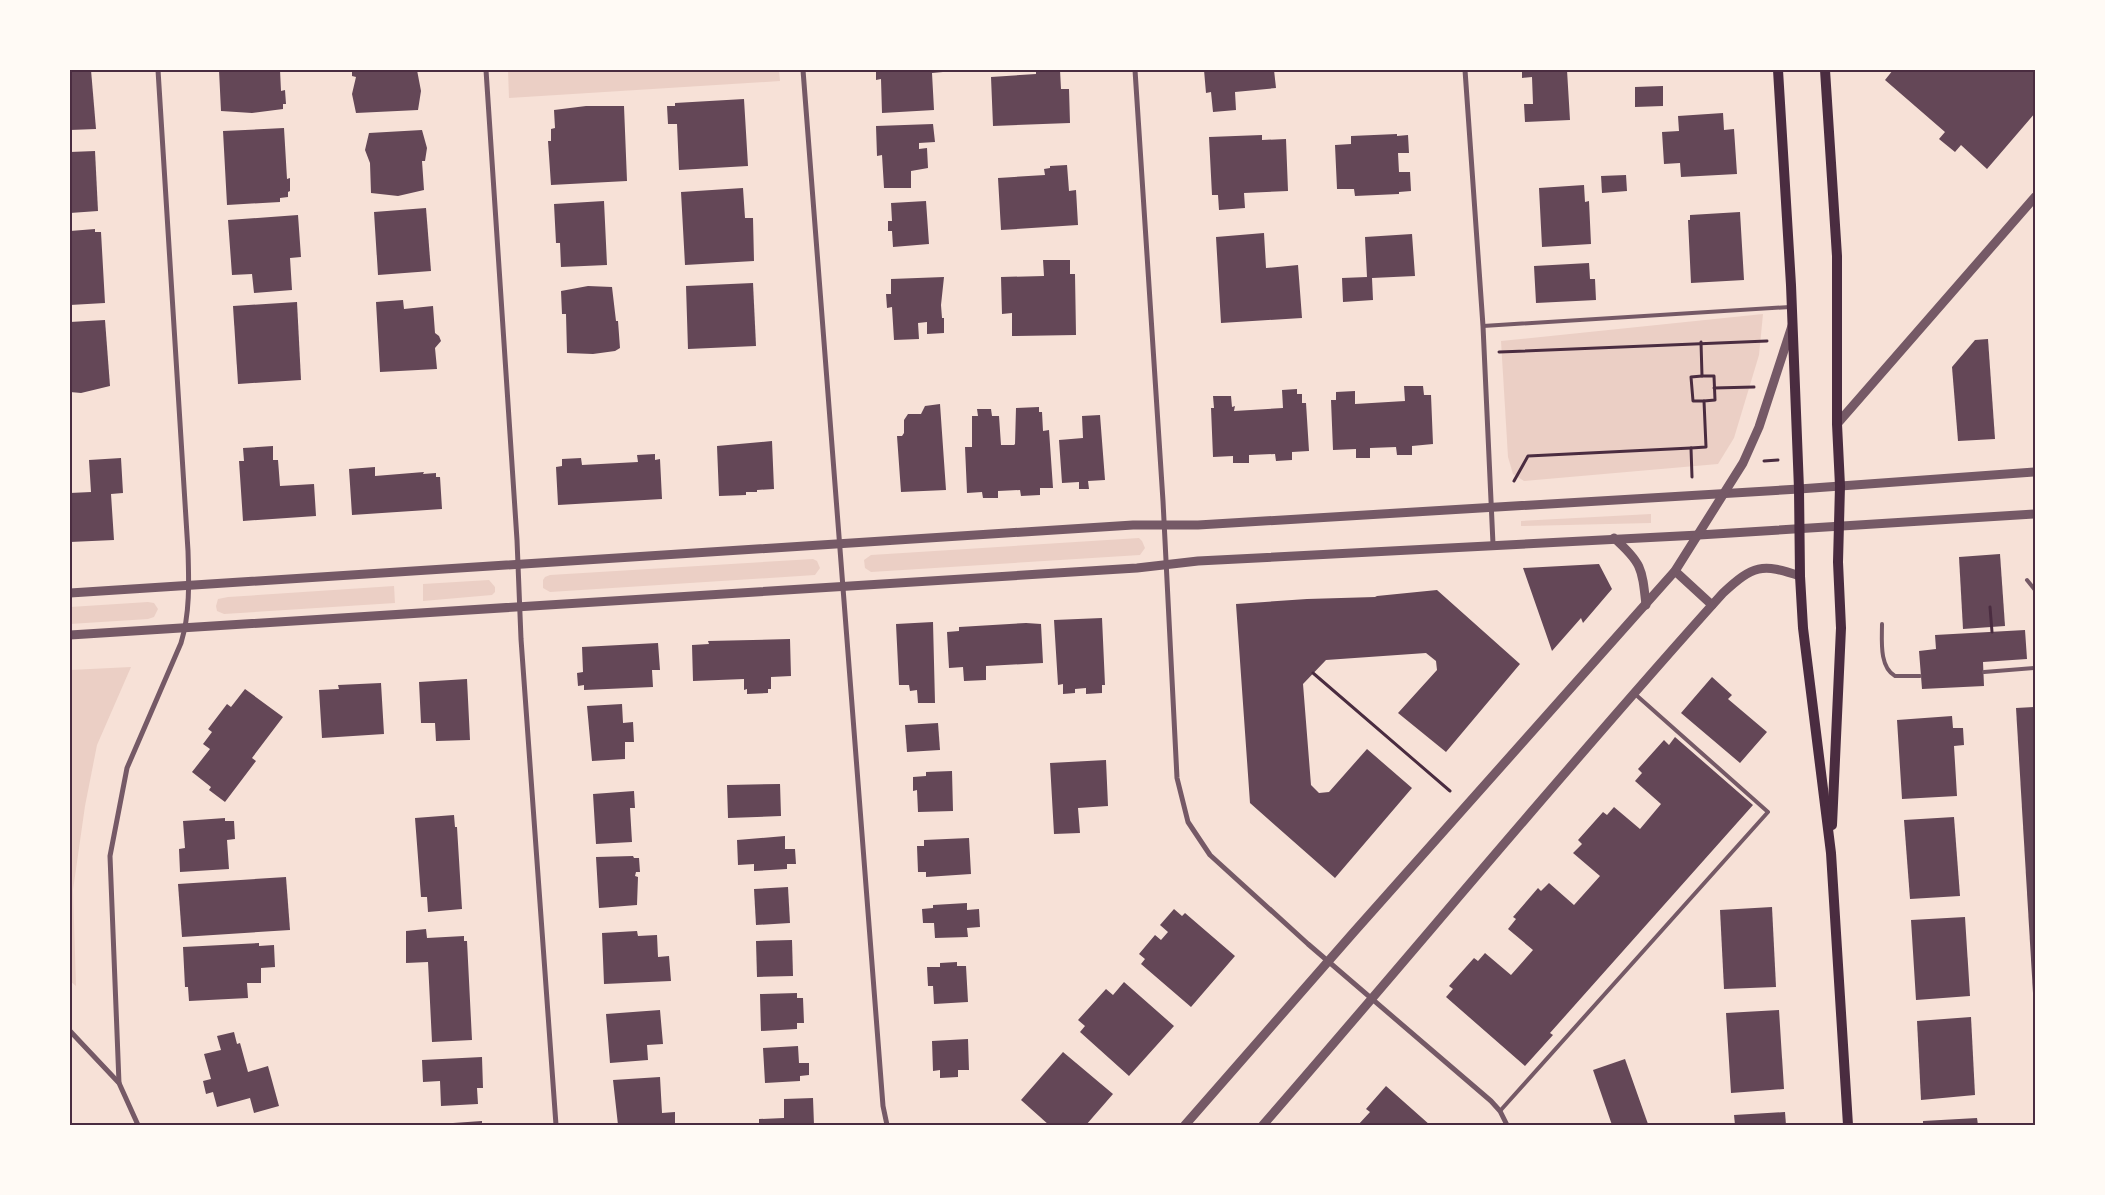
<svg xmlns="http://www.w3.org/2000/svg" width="2105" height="1195" font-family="'Zilla Slab',serif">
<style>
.green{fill:#ebcfc5}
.building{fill:#644757}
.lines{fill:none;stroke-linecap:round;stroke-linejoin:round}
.path{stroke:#4a2c40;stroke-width:3}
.service{stroke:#755966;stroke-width:4}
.minor{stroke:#755966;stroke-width:5}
.tertiary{stroke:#755966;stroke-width:9}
.secondary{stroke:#4a2c40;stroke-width:10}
.neatline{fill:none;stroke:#4a2c40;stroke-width:2}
</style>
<rect width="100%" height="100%" fill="#f7e1d7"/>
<g class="green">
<path d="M508,70H779L780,81L509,98Z"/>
<path d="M1763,314L1759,355L1734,438L1718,464L1524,481L1513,474L1508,457L1501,341Z"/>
<path d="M1651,514V523L1521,526V521Z"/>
<path d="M1139,538L1142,541L1145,548L1140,555L871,572L865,568L864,560L871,555Z"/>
<path d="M813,559L817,561L820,568L815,575L550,592L543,588V580L545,577L550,575Z"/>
<path d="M489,580L495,587V592L492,595L423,601V584Z"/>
<path d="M394,586L395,603L224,614L217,611L216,606L218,599L228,597Z"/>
<path d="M148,602L154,603L158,609L154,617L148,619L70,624V607Z"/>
<path d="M131,667L97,745L85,806L73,890L76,986L70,981V670Z"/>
</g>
<g class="building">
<path d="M70,70H91L96,129L70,130Z"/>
<path d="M219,70H280L281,91L285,90L286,104H283V109L252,113L221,111Z"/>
<path d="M352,70H417L421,91L418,110L356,113L352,94L356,77L352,76Z"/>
<path d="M876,70H943V72L932,73L934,110L882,113L881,79L876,80Z"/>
<path d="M1036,70H1060L1061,89H1069L1070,123L993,126L991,77L1036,74Z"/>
<path d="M1204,70H1274L1276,88L1235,92L1236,110L1213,112L1211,92L1206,93Z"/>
<path d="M1522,70H1567L1570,120L1525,122L1524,104H1533L1532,77L1522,78Z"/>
<path d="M1893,70H2035V113L1987,169L1961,145L1955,152L1939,139L1945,132L1885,80Z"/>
<path d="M1663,86V106L1635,107V87Z"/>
<path d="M744,99L748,166L679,170L677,124H668L667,106H675V103Z"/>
<path d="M586,106H624L627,181L551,185L548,141H551V129L555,128L554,110Z"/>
<path d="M1723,113L1724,130L1734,129L1737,174L1681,177L1680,163L1664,164L1662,132L1679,131L1678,116Z"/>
<path d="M933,124L935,142L919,143V149L927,148L928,168L911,171V188H884L882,155L877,156L876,126Z"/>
<path d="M284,128L287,179L290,178V191L288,192V197L280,198V202L227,205L223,131Z"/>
<path d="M422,130L427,148L425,161H422L424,190L398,196L371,193L370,163L365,150L369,133Z"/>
<path d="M1397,134V136L1408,135L1409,153H1398L1399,172H1410L1411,191L1399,192V194L1355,196L1354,189H1337L1335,145L1351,144V136Z"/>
<path d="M1262,135V140L1286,139L1288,191L1244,193L1245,208L1219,210L1218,195H1212L1209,137Z"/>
<path d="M95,151L98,211L70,213V152Z"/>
<path d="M1067,165L1069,191L1076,190L1078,225L1001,230L998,178L1045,175L1044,169L1050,168V166Z"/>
<path d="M1626,175L1627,191L1602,193L1601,176Z"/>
<path d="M1584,185L1585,202L1589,201L1591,244L1542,247L1539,188Z"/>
<path d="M743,188L745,218H753L754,261L685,265L681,192Z"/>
<path d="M604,201L607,265L561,267L560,243H556L554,204Z"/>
<path d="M926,201L929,244L893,247L892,231H888V221H892L891,203Z"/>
<path d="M426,208L431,271L378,275L374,212Z"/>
<path d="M1740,212L1744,280L1691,283L1688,220H1690V215Z"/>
<path d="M298,215L301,257L290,258L292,290L254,293L252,274L232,275L228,220Z"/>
<path d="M95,229V232H101L105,303L70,305V231Z"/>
<path d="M1264,233L1266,268L1298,265L1302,318L1221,323L1216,237Z"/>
<path d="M1412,234L1415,276L1372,278L1373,300L1343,302L1342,278L1367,277L1365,237Z"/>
<path d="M1043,260H1070V274H1075L1076,335L1012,336V313L1002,314L1001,277L1044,276Z"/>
<path d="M1589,263L1590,279H1595L1596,300L1536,303L1534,266Z"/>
<path d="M944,277L941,305L942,318H944V333L927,334V322L918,323L919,339L894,340L892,307L887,308L886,294H891V279Z"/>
<path d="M753,283L756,346L688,349L686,286Z"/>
<path d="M588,286L612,287L616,321H618L620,348L615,351L593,354L567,353L566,314H562L561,291Z"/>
<path d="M403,300L404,309L433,306L435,333L439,336L441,341L435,348L437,369L380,372L376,302Z"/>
<path d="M297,302L301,380L238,384L233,306Z"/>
<path d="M105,320L110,386L81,393L70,392V322Z"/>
<path d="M1988,339L1995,439L1958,441L1952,367L1975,340Z"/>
<path d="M1404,386H1423L1424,395H1431L1433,444L1412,446V455H1397L1396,447L1370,448V458H1356V449L1333,450L1331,400H1336V392L1355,391V404L1405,401Z"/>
<path d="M1297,389V394H1302V403H1306L1309,451L1292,452V460L1276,461L1275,454L1249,455V463H1233V456L1213,457L1211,408H1214L1213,396H1231L1232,407L1235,406L1234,411L1283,408L1282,390Z"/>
<path d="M940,404L946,490L901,492L897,436H902L904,433V420L908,414H921L925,406Z"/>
<path d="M1039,407V412H1042L1043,431L1049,430L1053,488H1040V495L1021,496L1020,490L998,491V498H983L982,492L967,493L965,447H972V416H978L977,409H991L992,416H999L1001,445H1014L1015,444L1016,408Z"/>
<path d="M1100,415L1105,480L1088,481L1089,489H1079V482L1062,483L1059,440L1083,438L1082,416Z"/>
<path d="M772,441L774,489L757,490V492H746V495L719,496L717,446Z"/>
<path d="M273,446V460H278L280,486L314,484L316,516L243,521L239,461H244L243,448Z"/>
<path d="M655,454V460L660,459L662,499L558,505L556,467L562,466V459L581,458L582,465L638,462L637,455Z"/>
<path d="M121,458L123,493L111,494L114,540L70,542V493L91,492L89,460Z"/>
<path d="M375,467V476L424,472L423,474L436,473V477H440L442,509L352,515L349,469Z"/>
<path d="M2000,554L2005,626L1963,629L1959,557Z"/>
<path d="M1599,564L1612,589L1583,623L1581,618L1552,651L1523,568Z"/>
<path d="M1437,590L1520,664L1446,752L1398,713L1437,670L1436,661L1426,653L1326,660L1303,684L1311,785L1319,793L1329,792L1367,749L1412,788L1335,878L1250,803L1236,604L1307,599L1375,597L1377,596Z"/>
<path d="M1102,618L1105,685H1102V693L1086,694V688L1075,689V693L1063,694V684L1058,685L1054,620Z"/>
<path d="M933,622L935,703H918L917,690L910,691L909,685H899L896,624Z"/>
<path d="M1026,623L1041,624L1043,663L986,666V680L964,681L963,667L949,668L947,632L959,631V627Z"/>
<path d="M2025,630L2027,659L1983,662L1984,686L1922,689L1919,651L1936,649L1935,635Z"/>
<path d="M790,639L791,676L771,677V689H768V693L747,694V689L744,690V679L693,681L692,645L709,644L708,641Z"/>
<path d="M658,643L660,670H652L653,687L584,690V685L578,686L577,673L583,672L582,647Z"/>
<path d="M1712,677L1732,695L1728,699L1767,732L1740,763L1681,713Z"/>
<path d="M467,679L470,740L436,741L435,723H421L419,682Z"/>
<path d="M381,683L384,734L322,738L319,690L339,689L338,685Z"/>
<path d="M245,689L283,717L252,758L256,761L225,802L209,790L211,787L192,772L210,749L203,744L212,732L208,729L227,704L231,707Z"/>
<path d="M622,704L623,723L633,722L634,742H625V759L592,761L587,706Z"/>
<path d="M2035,707V993H2033L2016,708Z"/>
<path d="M1952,716L1953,728H1963L1964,745L1954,746L1957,796L1902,799L1897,720Z"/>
<path d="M938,723L940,750L907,752L905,725Z"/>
<path d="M1675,737L1753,805L1550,1033L1553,1035L1525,1066L1446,997L1453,989L1449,986L1474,958L1478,961L1485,953L1511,975L1533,950L1508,929L1516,919L1513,917L1538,888L1541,891L1549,883L1574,905L1600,876L1573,853L1582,844L1578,840L1603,812L1607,815L1614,807L1640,829L1661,804L1635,781L1642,773L1638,769L1664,740L1669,745Z"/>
<path d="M1106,760L1108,806L1078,808L1080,833L1054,834L1050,763Z"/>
<path d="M952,771L953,811L918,812L917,790L913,791V777L926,776V772Z"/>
<path d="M780,784L781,816L728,818L727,785Z"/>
<path d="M634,791L635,808H630L632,842L596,844L593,794Z"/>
<path d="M454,815L455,827H457L462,909L428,912L427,897H421L415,818Z"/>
<path d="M1954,817L1960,896L1910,899L1904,820Z"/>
<path d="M225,818V821H234L235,839L227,840L229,869L180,872L179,849L185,848L183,821Z"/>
<path d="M785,836V849H795L796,864H787V869L754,871V864L738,865L737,840Z"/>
<path d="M969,838L971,874L926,877V872H918L917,846H924V840Z"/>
<path d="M633,856L634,858H639L640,872H636L635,876L638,877L637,905L599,908L596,857Z"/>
<path d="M286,877L290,930L182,937L178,884Z"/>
<path d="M788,887L790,923L756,925L754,889Z"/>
<path d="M967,903V910L979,909L980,927L967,928L968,937L935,938L934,923H923L922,909L933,908V905Z"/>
<path d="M1772,907L1776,987L1724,989L1720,910Z"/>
<path d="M1174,909L1182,916L1185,913L1235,956L1191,1007L1141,964L1145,959L1139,954L1155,935L1161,940L1168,932L1160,925Z"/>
<path d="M1965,917L1970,996L1916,1000L1911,920Z"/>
<path d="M426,929L427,938L464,936V941H467L472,1040L432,1042L428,962L406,963V931Z"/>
<path d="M637,931L638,936L657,935L658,957L669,956L671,981L604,984L602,933Z"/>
<path d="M792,940L793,976L757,977L756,941Z"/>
<path d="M259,943V946L274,945L275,967L261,968V983H247L248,998L189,1001L188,987H185L183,947Z"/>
<path d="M957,962V966H966L968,1002L934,1004L933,986H928L927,967H940V963Z"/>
<path d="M1124,982L1174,1026L1129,1076L1080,1032L1085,1026L1078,1020L1106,989L1113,995Z"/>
<path d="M797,993V998H803L804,1023H797V1029L761,1031L760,994Z"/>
<path d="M660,1010L663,1044L647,1045L648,1060L610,1063L606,1014Z"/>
<path d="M1779,1010L1784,1089L1731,1093L1726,1013Z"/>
<path d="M1971,1017L1975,1095L1921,1100L1917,1021Z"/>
<path d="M234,1032L237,1044L240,1043L248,1072L268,1066L279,1106L254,1113L250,1098L217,1107L213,1092L206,1094L203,1081L211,1079L204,1054L221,1050L217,1036Z"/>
<path d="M968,1039L969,1070H958V1077L940,1078V1070L933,1071L932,1041Z"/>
<path d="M798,1046L799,1063H809V1075L800,1076V1081L765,1083L763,1048Z"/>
<path d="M1063,1052L1113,1094L1086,1125H1049L1021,1100Z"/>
<path d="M482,1057L483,1088H477L478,1104L441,1106L440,1081L423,1082L422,1060Z"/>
<path d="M1625,1059L1648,1124L1645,1125H1612L1593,1070Z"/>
<path d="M660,1077L662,1113L675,1112V1125H618L613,1080Z"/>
<path d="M1386,1086L1430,1125H1358L1370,1112L1366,1109Z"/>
<path d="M813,1098L814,1125H759V1119L784,1118V1099Z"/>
<path d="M1785,1112L1786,1125H1735L1734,1115Z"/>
<path d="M1977,1118L1978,1125H1923V1121Z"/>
<path d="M482,1121V1125H453V1123Z"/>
</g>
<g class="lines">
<g class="path">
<path d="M1499,352L1767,341"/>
<path d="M1702,376L1691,377L1693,401H1704"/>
<path d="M1714,388L1754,387"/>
<path d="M1764,461L1778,460"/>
<path d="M1692,477L1691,448L1706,447L1704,401L1715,400L1714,376H1702L1701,342"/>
<path d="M1514,481L1528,456L1691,448"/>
<path d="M1990,607L1992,632"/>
<path d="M1313,673L1450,791"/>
</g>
<g class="service">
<path d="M1483,326L1790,307"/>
<path d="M2027,580L2035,590"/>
<path d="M1882,624C1882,640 1879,667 1895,676H1920"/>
<path d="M1984,672L2035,668"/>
<path d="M1500,1111L1768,812L1635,694"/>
</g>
<g class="minor">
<path d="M486,70L517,540L521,639L556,1125"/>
<path d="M803,70L883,1106L887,1125"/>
<path d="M1135,70L1163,501L1177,778L1188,822L1210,855L1308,944L1491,1101L1500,1111L1507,1125"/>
<path d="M1465,70L1483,326L1493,544"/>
<path d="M70,1031L119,1083L138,1125"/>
<path d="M119,1083L110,856L127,768L181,643C190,614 189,582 188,551L158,70"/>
</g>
<g class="tertiary">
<path d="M1837,424L2035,197"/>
<path d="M1614,538C1642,563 1642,568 1646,605"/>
<path d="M1675,571L1712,605"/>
<path d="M70,593L1133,525H1198L1799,489L2035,472"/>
<path d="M70,635L1137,568L1198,561L1699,535L2035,514"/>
<path d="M1185,1125L1353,933L1675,571L1743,463L1759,427L1792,326"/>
<path d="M1263,1125C1417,948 1566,767 1723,593C1753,565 1762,563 1800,576"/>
</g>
<g class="secondary">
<path d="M1778,70L1791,285L1799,489L1800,576L1803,628L1831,853L1848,1125"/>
<path d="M1825,70L1837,256V424L1840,486L1838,562L1841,628L1832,825"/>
</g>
</g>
<rect width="2105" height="1195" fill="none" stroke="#fffaf5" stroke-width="142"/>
<rect x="71" y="71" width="1963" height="1053" class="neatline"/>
</svg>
